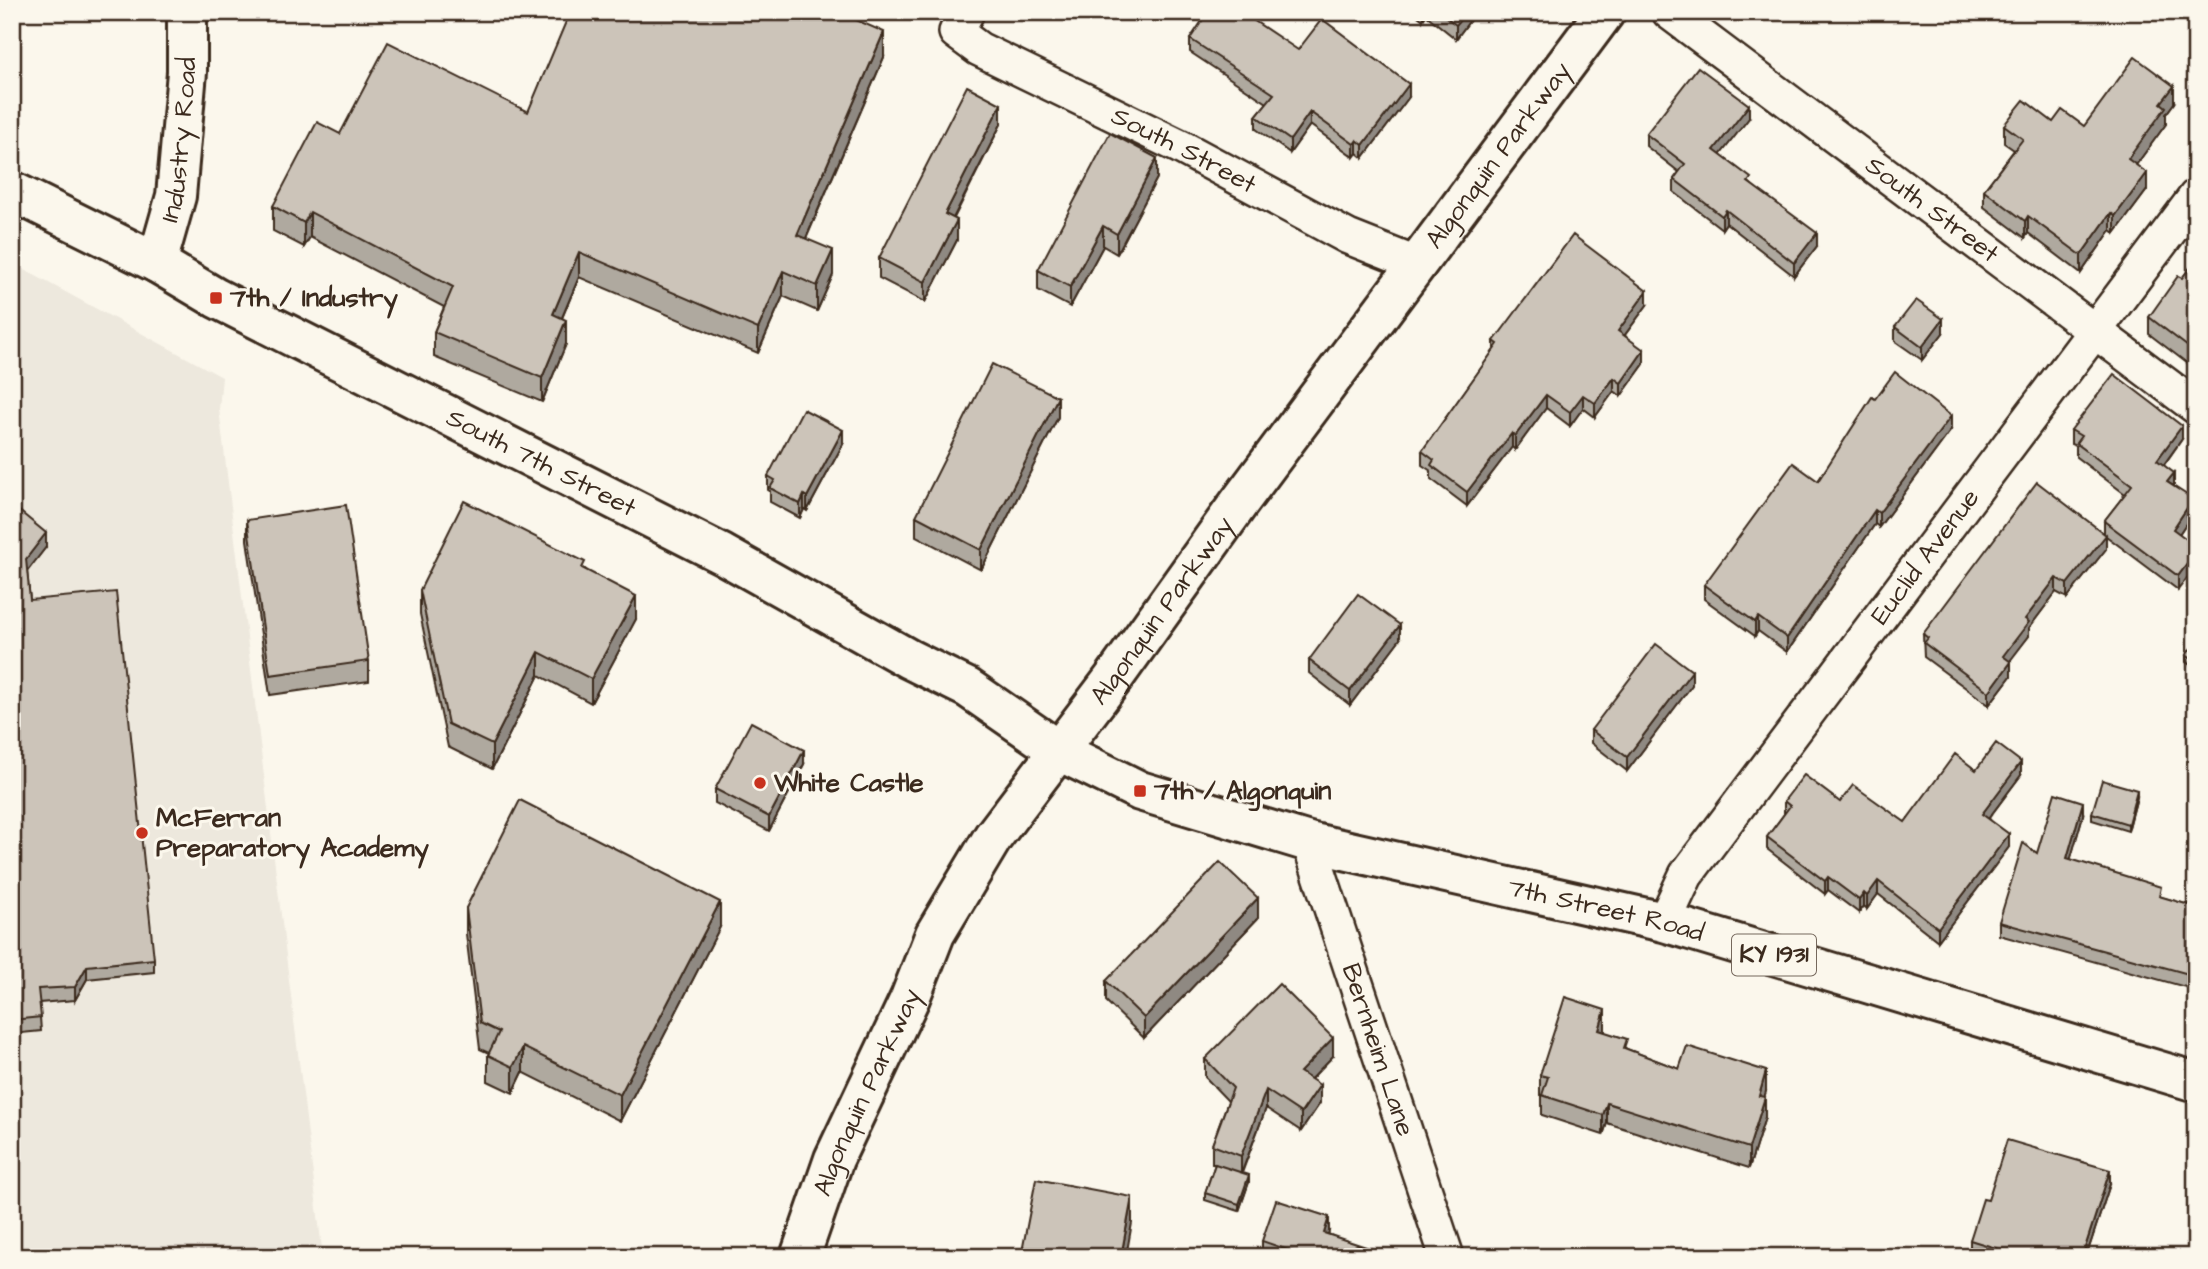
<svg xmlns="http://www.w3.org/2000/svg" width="2208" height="1269" font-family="'Architects Daughter',sans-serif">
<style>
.built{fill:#ede8dd}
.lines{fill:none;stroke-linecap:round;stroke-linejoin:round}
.minor-casing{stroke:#3b2a1e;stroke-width:38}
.secondary-casing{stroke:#3b2a1e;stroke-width:44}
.primary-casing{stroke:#3b2a1e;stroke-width:44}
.minor{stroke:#fbf7ec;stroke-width:33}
.secondary{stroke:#fbf7ec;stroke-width:38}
.primary{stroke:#fbf7ec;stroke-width:38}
.wall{fill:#afa99f;stroke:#3b2a1e;stroke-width:2}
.shaded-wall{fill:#8f8982;stroke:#3b2a1e;stroke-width:2}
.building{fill:#ccc4b9;stroke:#3b2a1e;stroke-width:2}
.poi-dot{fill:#c8321e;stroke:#fbf7ec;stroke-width:2.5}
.labels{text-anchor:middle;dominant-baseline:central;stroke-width:6;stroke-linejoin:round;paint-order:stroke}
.shield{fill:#fbf7ec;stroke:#75685c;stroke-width:2}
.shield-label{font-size:24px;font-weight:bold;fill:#3b2a1e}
.street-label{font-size:26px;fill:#3b2a1e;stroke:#fbf7ec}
.poi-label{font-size:26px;font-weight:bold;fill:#3b2a1e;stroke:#fbf7ec;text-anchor:start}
</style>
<rect width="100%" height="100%" fill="#fbf7ec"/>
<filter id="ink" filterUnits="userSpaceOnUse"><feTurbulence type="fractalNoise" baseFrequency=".0143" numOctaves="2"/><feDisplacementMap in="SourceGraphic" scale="14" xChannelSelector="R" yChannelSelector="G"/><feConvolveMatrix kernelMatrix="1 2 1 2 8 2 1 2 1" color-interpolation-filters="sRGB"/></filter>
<g filter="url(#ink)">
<path class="built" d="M12,263L222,377L219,409L323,1257H12Z"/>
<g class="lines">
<defs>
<g id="minor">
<path id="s1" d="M967,12L956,32L979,49L1181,147L1348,237L1416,264"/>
<path id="s2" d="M1669,12L2196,407"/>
<path id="s3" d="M1309,842L1447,1257"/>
<path id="s4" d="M1664,922L1686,875L2196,196"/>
</g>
<g id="secondary">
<path id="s5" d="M157,263L176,196L187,72V12"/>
<path id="s6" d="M800,1257L834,1159L910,998L935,934L993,837L1113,679L1239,503L1605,12"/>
</g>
<g id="primary">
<path id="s7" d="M12,191L157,263L216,298L722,554L909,659L968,688L1059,751L1140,791L1309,842L1664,922L2196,1082"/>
</g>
</defs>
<use href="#minor" class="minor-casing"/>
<use href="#secondary" class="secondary-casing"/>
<use href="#primary" class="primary-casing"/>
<use href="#minor" class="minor"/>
<use href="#secondary" class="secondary"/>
<use href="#primary" class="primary"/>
</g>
<g class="wall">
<path d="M1413,12H1476L1456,39L1426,15L1423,20Z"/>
<path d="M1190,39L1298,50L1409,97L1363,158L1357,153L1354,157L1310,125L1290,153L1256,129V116L1267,103L1190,52Z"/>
<path d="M884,57L806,239L833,275L817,311L783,296L758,353L579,277L562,318L566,344L542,402L434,357V332L444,307L310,237L304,247L273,231V206L340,134L528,112Z"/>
<path d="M2174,103L2166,114V124L2136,165L2147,190L2115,233L2111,230L2081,273L2028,233L2025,238L1984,207V190L2014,150L2004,143V125L2053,122L2084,126Z"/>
<path d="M1749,118L1720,155L1817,246L1794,276L1726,223L1722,229L1674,192V179L1679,172L1646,146V134Z"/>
<path d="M1001,124L954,218L957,240L925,302L879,278V258Z"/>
<path d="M1157,178L1117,254L1103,246L1070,307L1038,290V270Z"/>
<path d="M2196,260V370L2149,334V317L2182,278Z"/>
<path d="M1647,305L1625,335L1644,364L1621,396L1614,391L1595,417L1583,408L1570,426L1546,408L1515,450L1512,447L1467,506L1431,479V471L1422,465V451L1494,350V341Z"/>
<path d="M1895,327L1943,333L1922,360L1895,341Z"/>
<path d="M1875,399L1951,430L1879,527L1875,524L1787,652L1758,631L1755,636L1704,599V585L1818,481Z"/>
<path d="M1058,417L981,570L916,536V516Z"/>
<path d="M2071,430L2182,439L2164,465L2174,487L2193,513L2179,534L2178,590L2106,536V549L2067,598L2056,592L2029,628V636L2009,661L2011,676L1989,705L1924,657L1923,634L2104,534V521L2125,494L2076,457V446L2071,444Z"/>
<path d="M843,444L807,511L804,509L800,518L770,502V491L768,490V476Z"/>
<path d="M12,505L46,547L27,571L30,600L154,959V972L87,979L75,1000L39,1003L41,1031L12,1034Z"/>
<path d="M247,520L369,661V681L270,695L247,540Z"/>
<path d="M585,569L636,619L591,703L539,675L492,769L448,747L420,614V590Z"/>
<path d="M1400,639L1350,705L1309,673V660Z"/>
<path d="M2196,642V669L2186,662V655Z"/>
<path d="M1692,685L1627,771L1591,743V730Z"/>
<path d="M804,764L769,831L715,803V789Z"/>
<path d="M1976,770L2021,775L1989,818L2009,847L1938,941L1878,894L1867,909L1864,906L1859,913L1828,890L1825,894L1767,849V837L1784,814V801L1840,802L1905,822Z"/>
<path d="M2137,797L2128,831L2092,820V813Z"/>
<path d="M2083,815L2070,860L2161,897L2196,907V990L1999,935V922L2037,853Z"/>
<path d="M466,908L720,927L620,1121L523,1072L513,1093L488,1081V1055L489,1053L480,1049L466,934Z"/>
<path d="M1258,918L1144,1038L1106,1001V981Z"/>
<path d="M1605,1030L1604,1032L1627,1049L1679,1069L1766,1091L1764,1097L1765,1117L1749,1168L1607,1123L1603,1135L1542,1115V1095H1540V1075Z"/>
<path d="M1333,1056L1311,1079L1320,1103L1301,1131L1266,1108L1242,1173L1249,1182L1239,1211L1205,1200V1193L1215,1164H1212V1145L1228,1101L1205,1077V1059Z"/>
<path d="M2110,1184L2086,1257H1979L1970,1254V1240L1988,1200Z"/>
<path d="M1329,1231L1328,1234L1378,1257H1267L1262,1255V1241Z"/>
</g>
<g class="shaded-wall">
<path d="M1423,12H1426V15L1423,20Z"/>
<path d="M1466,12H1476L1456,39V25Z"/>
<path d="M884,32V57L797,259V235Z"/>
<path d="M1409,84V97L1363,158V145Z"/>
<path d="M2174,86V103L2166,114V124L2128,176V159L2161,103Z"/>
<path d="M1001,104V124L945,234V214Z"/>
<path d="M1749,105V118L1714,163V150Z"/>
<path d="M1310,112V125L1290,153V140Z"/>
<path d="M1357,140V153L1354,157V144Z"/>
<path d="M1157,158V178L1117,254V234Z"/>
<path d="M2147,173V190L2115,233V216Z"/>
<path d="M1726,210V223L1722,229V216Z"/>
<path d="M310,212V237L304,247V223Z"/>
<path d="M2111,213V230L2081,273V255Z"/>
<path d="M2028,216V233L2025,238V221Z"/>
<path d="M957,220V240L925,302V282Z"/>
<path d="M1103,226V246L1070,307V287Z"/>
<path d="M1817,233V246L1794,276V263Z"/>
<path d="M833,250V275L817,311V286Z"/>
<path d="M579,252V277L553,339V314Z"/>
<path d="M783,271V296L758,353V329Z"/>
<path d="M1647,291V305L1618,344V331Z"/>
<path d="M1943,319V333L1922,360V347Z"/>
<path d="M566,320V344L542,402V378Z"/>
<path d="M1644,350V364L1621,396V383Z"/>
<path d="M1614,378V391L1595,417V403Z"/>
<path d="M1546,395V408L1515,450V436Z"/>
<path d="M1583,395V408L1570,426V412Z"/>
<path d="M1058,397V417L981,570V550Z"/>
<path d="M1951,416V430L1879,527V513Z"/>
<path d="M2182,426V439L2157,474V460Z"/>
<path d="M843,430V444L807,511V497Z"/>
<path d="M1512,433V447L1467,506V492Z"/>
<path d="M2174,473V486L2167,482Z"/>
<path d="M804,495V509L800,518V504Z"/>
<path d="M2193,499V513L2173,543V529Z"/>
<path d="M1875,510V524L1787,652V638Z"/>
<path d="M46,533V547L26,573V559Z"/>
<path d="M2106,535V549L2067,598V584Z"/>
<path d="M2196,552V566L2178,590V576Z"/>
<path d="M2056,578V592L2029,628V636L2003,670V656L2025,619Z"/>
<path d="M636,596V619L591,703V679Z"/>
<path d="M1758,617V631L1755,636V622Z"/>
<path d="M1400,625V639L1350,705V691Z"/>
<path d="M539,652V675L492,769V745Z"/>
<path d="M2011,662V676L1989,705V692Z"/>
<path d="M1692,671V685L1627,771V757Z"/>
<path d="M804,750V764L769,831V817Z"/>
<path d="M2021,762V775L1982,827V814Z"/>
<path d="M2137,790V797L2128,831V824Z"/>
<path d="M2083,802V815L2067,872V858Z"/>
<path d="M2009,834V847L1938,941V928Z"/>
<path d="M1828,877V890L1825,894V881Z"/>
<path d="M1878,881V894L1867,909V896Z"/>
<path d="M1864,893V906L1859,913V900Z"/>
<path d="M1258,898V918L1144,1038V1018Z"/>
<path d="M720,902V927L620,1121V1095Z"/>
<path d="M87,966V979L75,1000V987Z"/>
<path d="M1605,1010V1030L1599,1050V1030Z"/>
<path d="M1333,1038V1056L1300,1090V1072Z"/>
<path d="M523,1047V1072L513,1093V1067Z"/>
<path d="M1766,1071V1091L1759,1116V1096Z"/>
<path d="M1320,1085V1103L1301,1131V1113Z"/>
<path d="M1266,1090V1108L1241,1174V1156Z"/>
<path d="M1765,1097V1117L1749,1168V1148Z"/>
<path d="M1607,1103V1123L1603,1135V1115Z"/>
<path d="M2110,1170V1184L2086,1257H2082Z"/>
<path d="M1249,1175V1182L1239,1211V1204Z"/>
<path d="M1132,1197V1223L1126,1257H1121Z"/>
<path d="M1329,1217V1231L1324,1247V1233Z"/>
</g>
<g class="building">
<path d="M570,12H838L884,32L797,235L833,250L817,286L783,271L758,329L579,252L553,314L566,320L542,378L434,332L453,287L310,212L304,223L273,206L317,122L340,134L388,42L528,112Z"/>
<path d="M1208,12H1241L1298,50L1322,19L1409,84L1363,145L1357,140L1354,144L1310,112L1290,140L1256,116L1274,94L1190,39Z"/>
<path d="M1440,12H1466L1456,25Z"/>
<path d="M2135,57L2174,86L2161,103L2166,107L2128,159L2147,173L2115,216L2111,213L2081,255L2028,216L2025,221L1984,190L2023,139L2004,125L2024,100L2053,122L2062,110L2084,126Z"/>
<path d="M1698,67L1749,105L1714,150L1751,178L1748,182L1817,233L1794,263L1726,210L1722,216L1674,179L1685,164L1646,134Z"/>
<path d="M967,86L1001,104L945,214L957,220L925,282L879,258Z"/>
<path d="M1110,133L1157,158L1117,234L1103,226L1070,287L1038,270Z"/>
<path d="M1573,235L1647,291L1618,331L1644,350L1621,383L1614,378L1595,403L1583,395L1570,412L1546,395L1515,436L1512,433L1467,492L1431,465L1434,460L1422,451L1498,344L1494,341Z"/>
<path d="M2196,260V353L2149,317L2178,276L2182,278Z"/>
<path d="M1916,300L1943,319L1922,347L1895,327Z"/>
<path d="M992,364L1058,397L981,550L916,516Z"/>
<path d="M1895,372L1951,416L1879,513L1875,510L1787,638L1758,617L1755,622L1704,585L1793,463L1818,481L1872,397L1875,399Z"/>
<path d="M2114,374L2182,426L2157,460L2174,473L2167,482L2193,499L2173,529L2196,546V552L2178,576L2104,521L2132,485L2076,443L2081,436L2071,430Z"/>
<path d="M803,409L843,430L807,497L804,495L800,504L770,488L775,480L768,476Z"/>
<path d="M2037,482L2106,535L2067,584L2056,578L2025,619L2029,622L2003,656L2011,662L1989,692L1924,643L1928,638L1923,634Z"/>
<path d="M464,501L585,562L582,568L636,596L591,679L539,652L492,745L448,724L420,590Z"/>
<path d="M12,505L46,533L26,559L30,600L116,592L154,959L87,966L75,987L38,989L41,1017L12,1020Z"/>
<path d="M346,505L369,661L270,675L247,520Z"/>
<path d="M1358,594L1400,625L1350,691L1309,660Z"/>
<path d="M2196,642V662L2186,655Z"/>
<path d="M1656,644L1692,671L1627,757L1591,730Z"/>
<path d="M751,722L804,750L769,817L715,789Z"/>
<path d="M1996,743L2021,762L1982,814L2009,834L1938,928L1878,881L1867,896L1864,893L1859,900L1828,877L1825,881L1767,837L1790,806L1784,801L1804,775L1840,802L1853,785L1905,822L1955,754L1976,770Z"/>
<path d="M2102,780L2137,790L2128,824L2092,813Z"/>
<path d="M2055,793L2083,802L2067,858L2161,887L2159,896L2196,907V976L1999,922L2023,843L2037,853Z"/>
<path d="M520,800L720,902L620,1095L523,1047L513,1067L488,1055L499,1032L480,1023L466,908Z"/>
<path d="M1220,862L1258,898L1144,1018L1106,981Z"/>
<path d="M1279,984L1333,1038L1300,1072L1320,1085L1301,1113L1266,1090L1241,1156L1212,1145L1233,1088L1205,1059Z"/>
<path d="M1565,997L1605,1010L1599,1030L1627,1039L1624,1048L1679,1069L1687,1046L1766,1071L1759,1096L1765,1097L1749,1148L1607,1103L1603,1115L1542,1095L1548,1077L1540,1075Z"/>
<path d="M2007,1140L2110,1170L2082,1257H2025L1970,1240L1983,1199L1988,1200Z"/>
<path d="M1215,1164L1249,1175L1239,1204L1205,1193Z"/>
<path d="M1036,1179L1132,1197L1121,1257H1021Z"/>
<path d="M1276,1200L1329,1217L1324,1233L1378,1251L1376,1257H1308L1262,1241Z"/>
</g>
</g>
<g class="poi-dot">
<rect x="209" y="291" width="14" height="14" rx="3.5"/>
<circle cx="760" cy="783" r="7"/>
<rect x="1133" y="784" width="14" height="14" rx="3.5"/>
<circle cx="142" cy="833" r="7"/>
</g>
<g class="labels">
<rect class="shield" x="1732" y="934.5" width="84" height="41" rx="5"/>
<g class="shield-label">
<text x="1774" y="955">KY 1931</text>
</g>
<g class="street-label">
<text stroke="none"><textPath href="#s5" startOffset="126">Industry Road</textPath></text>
<text stroke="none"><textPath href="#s1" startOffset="280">South Street</textPath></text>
<text stroke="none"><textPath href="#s6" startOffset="1312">Algonquin Parkway</textPath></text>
<text stroke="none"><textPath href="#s2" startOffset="329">South Street</textPath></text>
<text stroke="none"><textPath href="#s7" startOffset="595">South 7th Street</textPath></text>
<text stroke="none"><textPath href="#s4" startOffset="450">Euclid Avenue</textPath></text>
<text stroke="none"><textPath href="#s6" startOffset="746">Algonquin Parkway</textPath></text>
<text stroke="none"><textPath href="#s7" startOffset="1760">7th Street Road</textPath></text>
<text stroke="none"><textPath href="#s3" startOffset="219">Bernheim Lane</textPath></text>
<text stroke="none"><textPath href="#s6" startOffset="178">Algonquin Parkway</textPath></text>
</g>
<g class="poi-label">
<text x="230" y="298">7th / Industry</text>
<text x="774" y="783">White Castle</text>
<text x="1154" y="791">7th / Algonquin</text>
<text x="156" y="818">McFerran<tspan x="156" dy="30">Preparatory Academy</tspan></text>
</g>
</g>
<rect width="2208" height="1269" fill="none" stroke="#fbf7ec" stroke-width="42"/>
<rect x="21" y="21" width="2166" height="1227" fill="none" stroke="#3b2a1e" stroke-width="2.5" filter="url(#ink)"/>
</svg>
